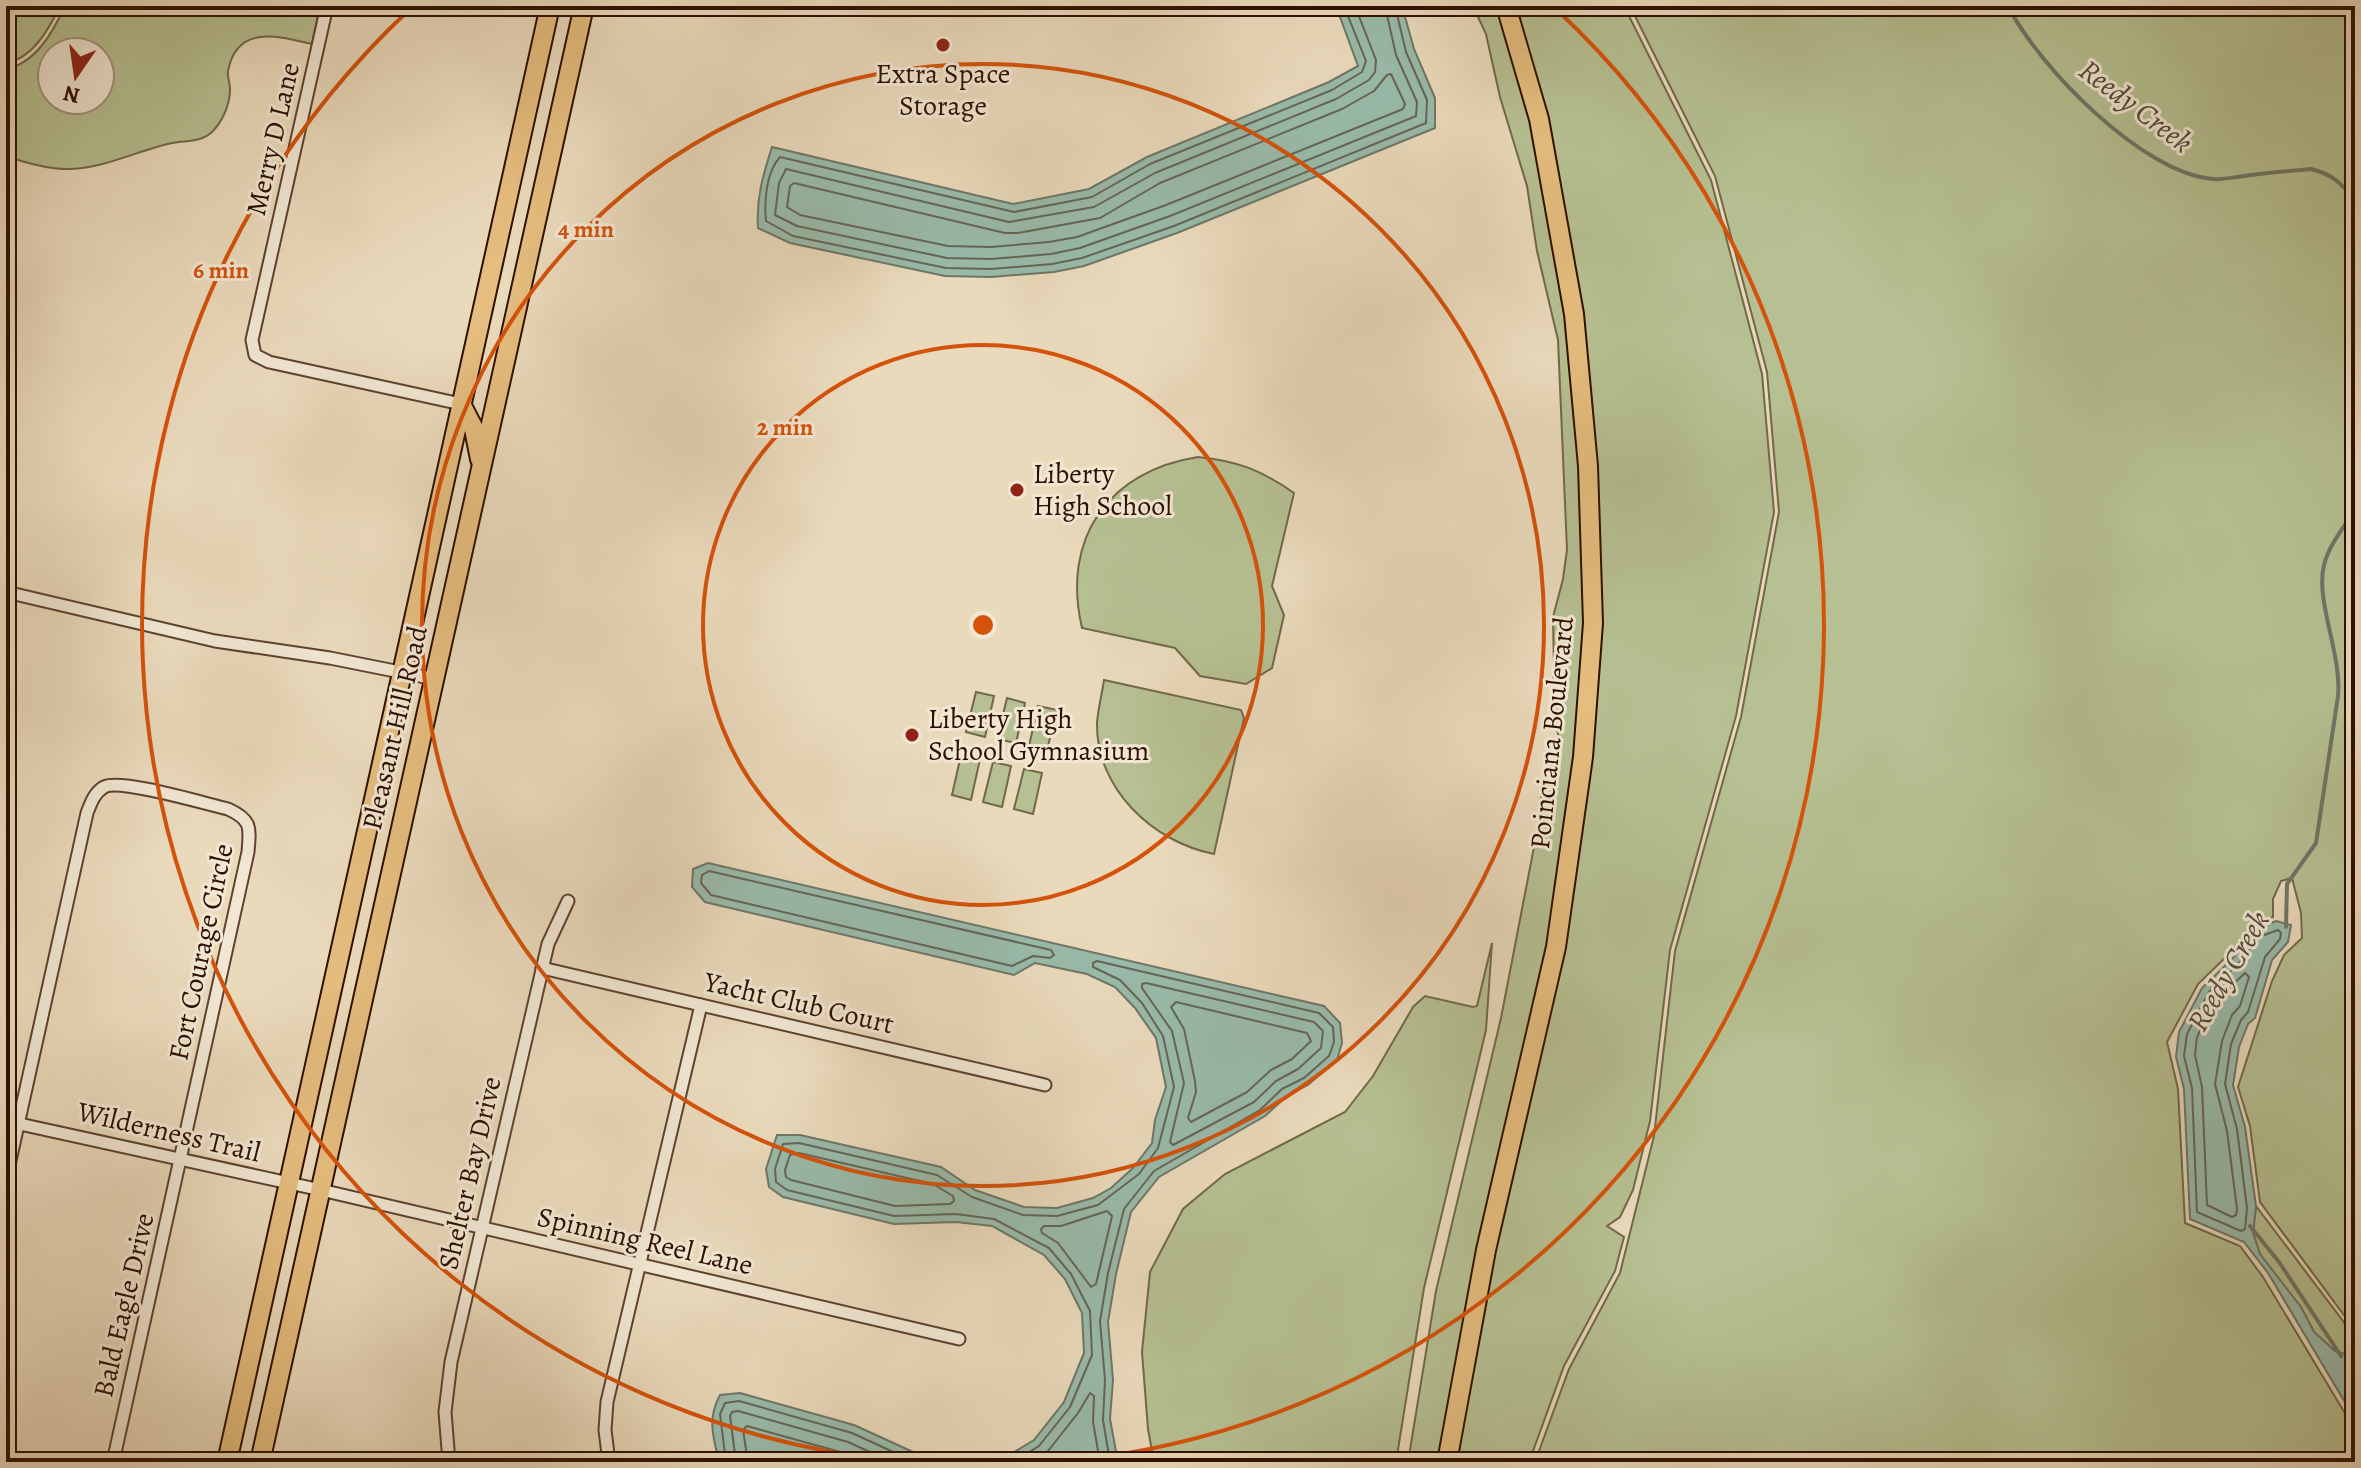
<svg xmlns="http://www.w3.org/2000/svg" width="2361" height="1468" font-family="Alegreya,serif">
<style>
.green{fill:#b6c092;stroke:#726849;stroke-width:2;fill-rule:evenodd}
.water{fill:#99bbab;stroke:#6e7667;stroke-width:2}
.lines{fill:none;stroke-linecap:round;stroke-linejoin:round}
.shore{stroke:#646556;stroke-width:2}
.stream{stroke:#6e7667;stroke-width:4}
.street-casing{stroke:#5d422f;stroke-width:15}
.primary-casing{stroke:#2e0f00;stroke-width:22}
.street{stroke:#f1e7d3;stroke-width:11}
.primary{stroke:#e5bd7e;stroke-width:18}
.ring{fill:none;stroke:#d5520b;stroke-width:4}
.poi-dot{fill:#8f2418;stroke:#f1e7d3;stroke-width:3}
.labels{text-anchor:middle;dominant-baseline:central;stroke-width:6;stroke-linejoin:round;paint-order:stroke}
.poi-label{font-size:28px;fill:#2e0f00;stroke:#f1e7d3;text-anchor:start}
.street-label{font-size:28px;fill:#2e0f00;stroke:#f1e7d3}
.water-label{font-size:30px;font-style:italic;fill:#534b3c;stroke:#f1e7d3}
.centre{fill:#d5520b;stroke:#f1e7d3;stroke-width:4}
.ring-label{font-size:24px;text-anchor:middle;font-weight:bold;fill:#d5520b;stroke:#f1e7d3;stroke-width:6;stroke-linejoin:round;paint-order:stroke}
</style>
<rect width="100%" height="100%" fill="#eadabc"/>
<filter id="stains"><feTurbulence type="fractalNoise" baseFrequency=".0025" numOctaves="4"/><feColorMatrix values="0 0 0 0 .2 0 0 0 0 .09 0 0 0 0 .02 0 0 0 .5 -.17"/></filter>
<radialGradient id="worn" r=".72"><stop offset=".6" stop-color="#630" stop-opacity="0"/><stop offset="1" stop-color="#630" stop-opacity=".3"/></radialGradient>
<g class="green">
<path d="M6,6H60C49,29 33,58 6,63Z"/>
<path d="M65,6H320L312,44C278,36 237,24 228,71C227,77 230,82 230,89C230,104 223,121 212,132C200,143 186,140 172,143C139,150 105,168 71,169C50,170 26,163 6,156V69C36,63 53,32 65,6ZM52,52H100V100H52Z"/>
<path d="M1473,6H1624L1711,180L1762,374L1774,512L1736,716L1670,950L1650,1121L1633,1190L1620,1217L1607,1226L1624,1237L1615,1271L1564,1366L1529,1462H1408L1436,1291L1501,1018L1539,821L1542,791L1560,743L1551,701L1554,670L1553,617L1563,579L1567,550L1558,340L1537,251L1527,186L1500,97L1486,34Z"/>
<path d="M1630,6H2355V1330L2260,1202L2250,1126L2238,1087L2272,981L2284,955L2302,938L2301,913L2292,878L2281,881L2273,899V917L2251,925L2232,951L2198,984L2167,1042L2178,1089L2185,1223L2240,1246L2263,1277L2355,1430V1462H1535L1569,1369L1620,1273L1654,1136L1675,951L1741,717L1779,512L1767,372L1715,176Z"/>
<path d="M1198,457C1238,461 1261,470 1294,493L1272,586L1284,615L1272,668L1246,684L1200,676L1175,648L1082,628C1061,539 1108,471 1198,457Z"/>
<path d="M1104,680L1241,710L1244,718L1214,854C1153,842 1096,789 1097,723C1098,709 1102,694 1104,680Z"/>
<path d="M976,692L994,696L985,737L966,732Z"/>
<path d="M1007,698L1025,703L1016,743L997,739Z"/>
<path d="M1038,706L1057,710L1047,750L1029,746Z"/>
<path d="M961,755L980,759L971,800L952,795Z"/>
<path d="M993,762L1011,766L1002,807L983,802Z"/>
<path d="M1024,769L1042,773L1033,814L1014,809Z"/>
<path d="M1492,943L1486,1030L1424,1288L1396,1462H1154L1148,1429L1142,1352L1150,1272L1183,1209L1225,1174L1345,1112L1373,1076L1413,1007L1425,996L1473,1007L1477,1006Z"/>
<path d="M2256,1206L2343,1321L2355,1342V1357L2335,1351L2314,1332L2301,1307L2271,1271L2260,1254L2253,1233Z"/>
</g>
<g class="water">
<path d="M1336,6H1402L1414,49L1435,98V128L1177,233L1084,266L1054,272L991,277L945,276L790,243L758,228C756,198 763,175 772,147L1013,204L1089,189L1147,157L1329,82L1358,66Z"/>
<path d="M708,863L1324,1006L1340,1023L1342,1043L1337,1060L1308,1085L1288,1095L1265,1116L1159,1177L1131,1212L1116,1274L1108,1322L1113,1380L1110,1419L1118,1462H992L999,1461L1034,1440L1064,1402L1084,1353L1082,1313L1065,1279L1044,1255L992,1226L956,1222L894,1224L783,1197L769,1187L766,1169L777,1135H800L941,1167L975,1190L1024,1207L1057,1208L1093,1198L1111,1188L1133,1168L1152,1143L1155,1120L1166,1087L1156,1038L1135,1008L1115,987L1087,974L1035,963L1014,975L705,902L692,887L693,869Z"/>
<path d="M2276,921L2291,925L2288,942L2272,960L2255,1018L2248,1024L2239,1047L2233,1085L2245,1127L2256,1206L2253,1233L2260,1254L2301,1307L2314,1332L2335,1351L2355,1357V1419L2268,1273L2244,1242L2190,1219L2184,1089L2176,1057L2179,1032L2202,988L2235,956L2254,930Z"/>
<path d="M740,1393L854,1425L924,1457L948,1462H719C713,1436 707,1419 720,1395Z"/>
</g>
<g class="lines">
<g class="shore">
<path d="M1344,6L1366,61L1362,72L1332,90L1150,164L1092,197L1014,212L780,157C766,172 764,202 766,221L793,236L946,268L991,269L1052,264L1082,258L1174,226L1426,123L1427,100L1406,52L1395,6"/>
<path d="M1355,6L1376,60L1375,72L1369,80L1336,99L1155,173L1094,207L1009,222L786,169L779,183L775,215L797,226L947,258L991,259L1051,254L1080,248L1170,216L1416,116L1417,102L1396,55L1385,6"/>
<path d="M1391,74L1405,104L1403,109L1166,205L1077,237L1049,242L991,247L948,246L800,215L787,207L790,186L794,183L1005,233H1018L1100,218L1160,183L1342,109L1374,91L1387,75Z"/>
<path d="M709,871L1051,950L1054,955L1050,958L1033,956L1012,966L711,895L701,883L702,875Z"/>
<path d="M2278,930L2281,933L2280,939L2265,957L2248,1012L2241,1020L2231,1044L2225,1084L2237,1129L2247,1208L2245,1229L2241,1231L2197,1212L2192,1088L2184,1056L2187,1034L2209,992L2241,961L2259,937Z"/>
<path d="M2245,973L2249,977L2240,1006L2232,1015L2222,1041L2215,1084L2227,1131L2237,1209L2236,1215L2232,1217L2207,1205L2202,1087L2195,1055L2197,1037L2217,999Z"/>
<path d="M1146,983L1314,1022L1323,1031L1321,1048L1298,1069L1276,1081L1254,1102L1173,1145L1170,1142L1184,1083L1172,1031L1142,988V984Z"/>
<path d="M1176,1002L1307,1033L1311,1041L1292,1059L1271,1070L1247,1092L1191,1122L1188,1118L1196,1092L1195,1081L1184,1029L1171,1007Z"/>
<path d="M799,1153L933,1184L953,1196L954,1201L950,1204L895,1206L791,1180L786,1177L785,1170L790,1155Z"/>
<path d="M1107,1211L1112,1216L1096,1284L1091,1287L1058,1243L1042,1233L1041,1229L1044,1226H1061Z"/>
<path d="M726,1462L720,1414L725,1403L739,1401L852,1433L915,1462"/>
<path d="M736,1462L730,1416L732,1412L738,1411L848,1442L892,1462"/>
<path d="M748,1462L743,1430L747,1426L844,1453L864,1462"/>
<path d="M1013,1462L1039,1446L1070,1407L1092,1355L1090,1311L1071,1274L1049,1248L994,1219L956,1214L894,1216L787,1190L776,1182L775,1169L783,1144L799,1143L937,1175L972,1197L1023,1215L1057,1216L1098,1205L1139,1174L1158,1148L1174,1087L1163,1036L1142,1003L1120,980L1093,967V963L1097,961L1319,1013L1333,1027L1334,1042L1329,1056L1304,1078L1282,1089L1260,1110L1154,1171L1124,1209L1108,1273L1100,1321L1105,1380L1103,1420L1110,1462"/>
<path d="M1032,1462L1048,1451L1078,1413L1090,1393L1094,1396L1093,1422L1100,1462"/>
</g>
<g class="stream">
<path d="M2008,6C2038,66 2143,174 2213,179C2223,180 2234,177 2244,176C2266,173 2288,171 2311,169C2332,174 2341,183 2355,200"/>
<path d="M2286,927L2287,884L2316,843L2338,696C2342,654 2315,601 2324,565C2329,545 2344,527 2355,510"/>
<path d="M2250,1226L2279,1262L2341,1356"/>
</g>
<defs>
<g id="street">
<path d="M327,6L252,340L255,355L269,362L461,404"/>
<path d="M6,592L215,641L330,658L435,679"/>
<path d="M542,968L1045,1085"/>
<path d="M6,1121L321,1190L959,1339"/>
<path d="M6,1179L87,813C91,803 94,793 104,787C120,778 206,804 228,809C252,820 250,827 248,852L113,1462"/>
<path d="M449,1462L445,1412L451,1362L548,944L568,901"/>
<path d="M609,1462L605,1430L607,1402L701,1005"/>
</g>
<g id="primary">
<path d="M461,404L474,429L480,459"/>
<path d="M227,1462L550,6"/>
<path d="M260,1462L584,6"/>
<path d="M1447,1462L1486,1250L1556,947L1583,757L1593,623L1588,466L1574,314L1539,119L1506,6"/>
</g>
</defs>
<use href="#street" class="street-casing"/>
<use href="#primary" class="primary-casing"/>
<use href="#street" class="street"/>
<use href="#primary" class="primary"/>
</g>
<g class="ring">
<circle cx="983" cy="625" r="280"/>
<circle cx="983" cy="625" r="561"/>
<path d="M895 1461A841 841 0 0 1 409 10M1557 10A841 841 0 0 1 1071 1461"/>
</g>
<g class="poi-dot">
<circle cx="943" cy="45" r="8"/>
<circle cx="1017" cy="490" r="8"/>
<circle cx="912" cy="735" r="8"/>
</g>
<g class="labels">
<g class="poi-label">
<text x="943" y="74" text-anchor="middle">Extra Space<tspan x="943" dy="32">Storage</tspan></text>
<text x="1033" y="474">Liberty<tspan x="1033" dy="32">High School</tspan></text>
<text x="928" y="719">Liberty High<tspan x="928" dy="32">School Gymnasium</tspan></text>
</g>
<g class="street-label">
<text transform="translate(273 139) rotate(-77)">Merry D Lane</text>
<text transform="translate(395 728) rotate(-77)">Pleasant Hill Road</text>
<text transform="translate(1552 733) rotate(-84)">Poinciana Boulevard</text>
<text transform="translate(201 952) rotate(-78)">Fort Courage Circle</text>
<text transform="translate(799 1003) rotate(13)">Yacht Club Court</text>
<text transform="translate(169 1132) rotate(13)">Wilderness Trail</text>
<text transform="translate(470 1173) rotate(-77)">Shelter Bay Drive</text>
<text transform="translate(645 1241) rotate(13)">Spinning Reel Lane</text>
<text transform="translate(124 1305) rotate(-77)">Bald Eagle Drive</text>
</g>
<g class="water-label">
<text transform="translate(2136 106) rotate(37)">Reedy Creek</text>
<text transform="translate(2228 971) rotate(-60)">Reedy Creek</text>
</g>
</g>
<circle cx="983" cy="625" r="12" class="centre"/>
<g class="ring-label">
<text x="586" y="237">4 min</text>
<text x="221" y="278">6 min</text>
<text x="785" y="435">2 min</text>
</g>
<rect width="2361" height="1468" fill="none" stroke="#eadabc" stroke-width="32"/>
<rect x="8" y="8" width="2345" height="1452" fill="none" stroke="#2e0f00" stroke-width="4"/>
<rect x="16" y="16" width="2329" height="1436" fill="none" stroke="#2e0f00" stroke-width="2"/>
<g transform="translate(76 76) rotate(193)"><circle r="38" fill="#f1e7d3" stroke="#a3917f" stroke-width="2"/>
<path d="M0-6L14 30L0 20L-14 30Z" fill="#8f2418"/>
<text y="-12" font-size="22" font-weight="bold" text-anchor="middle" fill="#2e0f00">N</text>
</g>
<rect width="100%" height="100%" filter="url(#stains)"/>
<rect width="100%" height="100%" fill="url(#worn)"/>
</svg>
